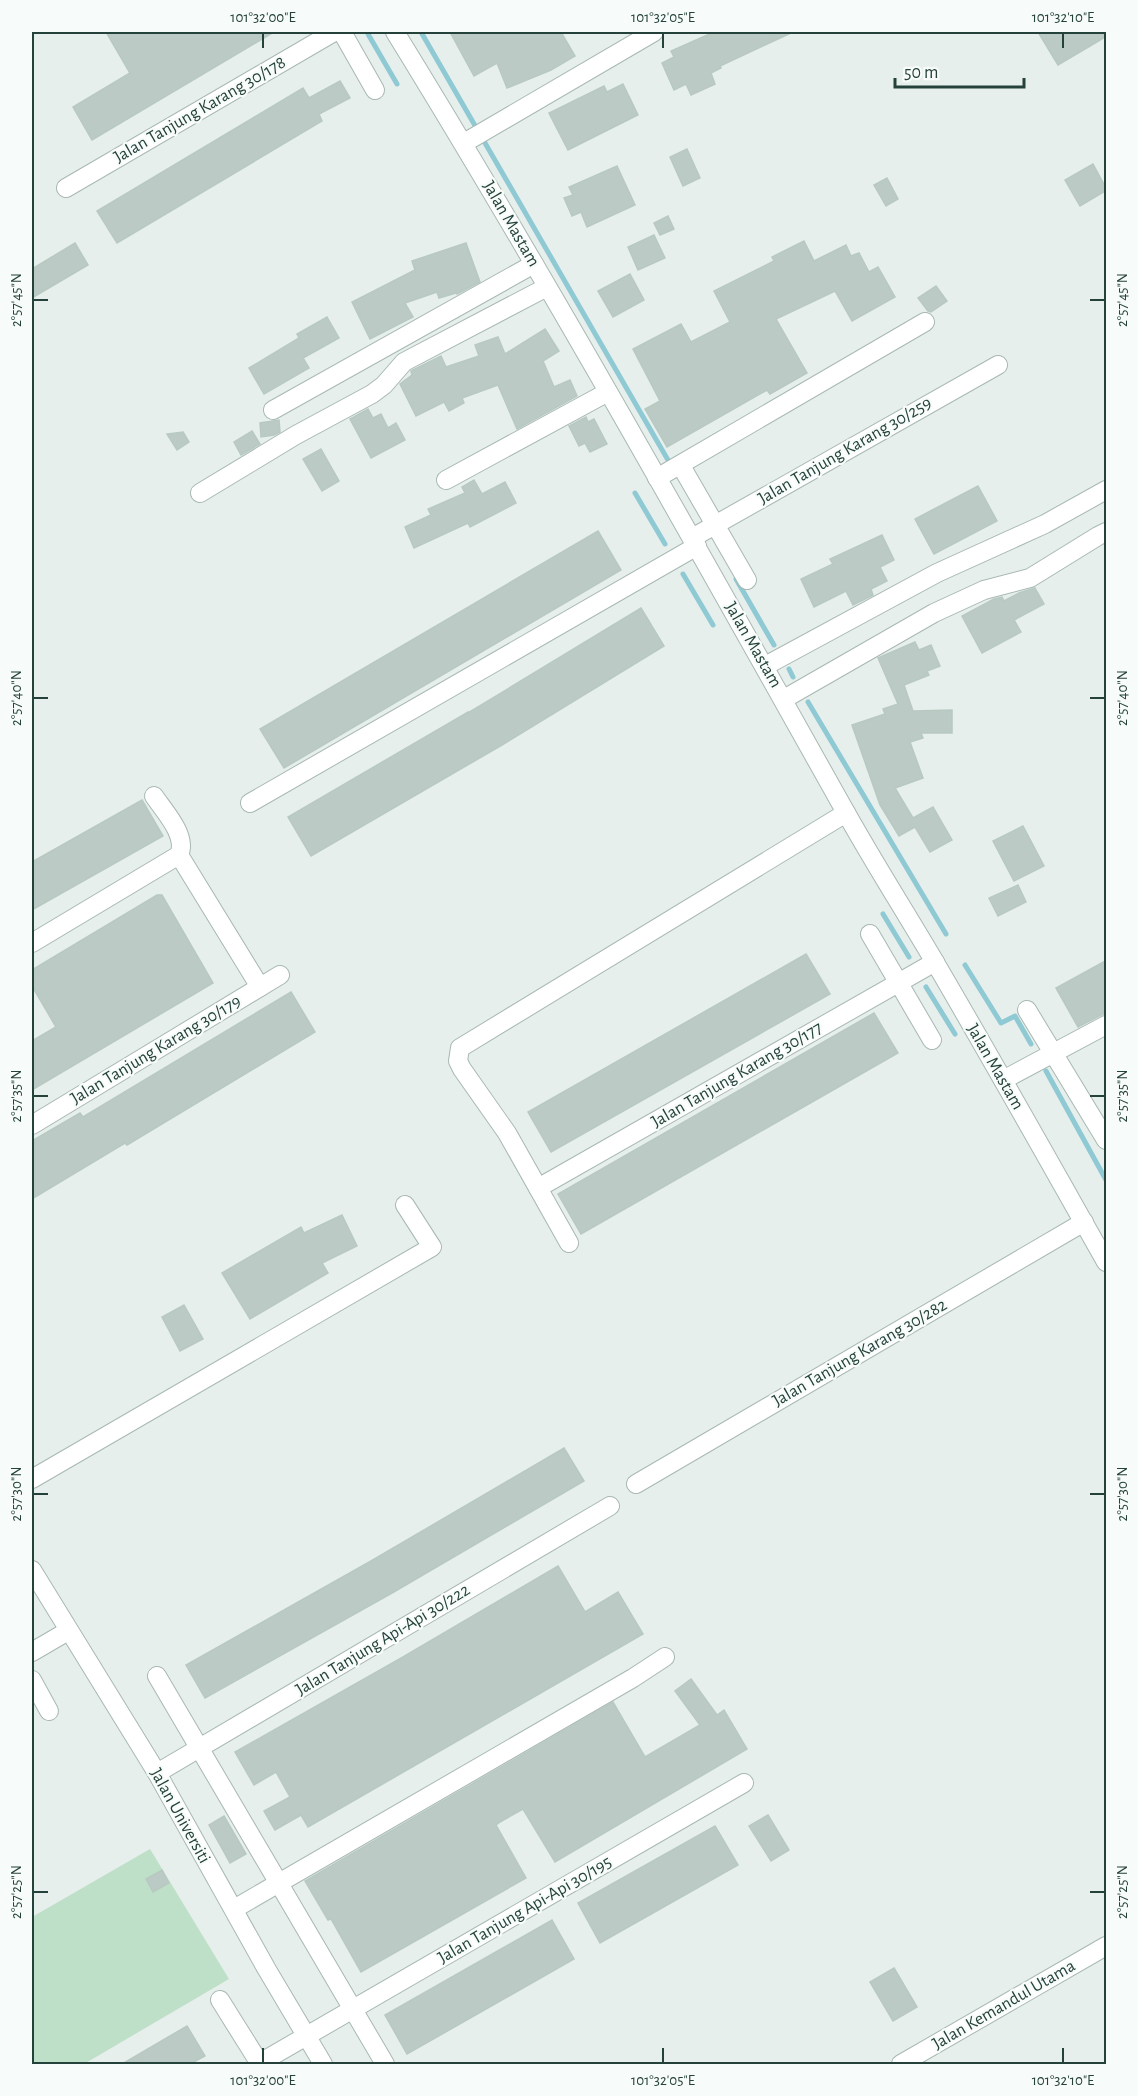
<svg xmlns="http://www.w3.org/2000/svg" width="1138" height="2096" font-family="'Alegreya Sans',sans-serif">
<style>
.green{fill:#bfe0c8}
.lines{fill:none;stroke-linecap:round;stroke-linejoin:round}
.stream{stroke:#8ec9d4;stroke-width:5}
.building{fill:#bbcac4;stroke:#b8c9c2;stroke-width:1.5}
.street-casing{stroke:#a8b8b2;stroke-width:20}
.street{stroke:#fff;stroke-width:18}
.ticks{fill:none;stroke:#24423a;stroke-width:2}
.labels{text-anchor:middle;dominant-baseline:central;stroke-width:4.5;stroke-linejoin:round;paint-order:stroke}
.street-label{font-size:18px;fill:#24423a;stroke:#f7fbf9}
.neatline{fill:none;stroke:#24423a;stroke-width:2}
.ticks-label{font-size:15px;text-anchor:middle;fill:#24423a}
</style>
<rect width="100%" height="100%" fill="#e6efeb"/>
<path class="green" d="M150,1849L229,1979L84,2064H32V1917Z"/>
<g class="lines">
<g class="stream">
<path d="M421,32L672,467"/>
<path d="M368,34L397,84"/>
<path d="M635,493L665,544"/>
<path d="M683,574L713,625"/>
<path d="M736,579L774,645"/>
<path d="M789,669L793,677"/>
<path d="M808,702L946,934"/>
<path d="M883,914L909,957"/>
<path d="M965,965L1001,1023L1015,1016L1031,1044"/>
<path d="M926,987L955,1034"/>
<path d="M1046,1071L1106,1180"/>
</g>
</g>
<g class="building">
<path d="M106,32H274L92,140L73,107L130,73Z"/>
<path d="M450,32H561L575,56L551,70L507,88L497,63L474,76Z"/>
<path d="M714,32H793L720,66L721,68L711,73L715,84L691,95L686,84L674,90L662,63L674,57L671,51Z"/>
<path d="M1038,32H1107V36L1058,65Z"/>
<path d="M340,81L350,98L319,114L322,121L117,243L97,211L303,88L309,98Z"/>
<path d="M623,84L638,115L568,150L549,113L604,86L607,92Z"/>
<path d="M687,149L700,178L683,186L670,157Z"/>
<path d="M1093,164L1107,190L1080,206L1065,180Z"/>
<path d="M617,166L635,205L587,227L581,212L572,216L564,198L573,195L569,187Z"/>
<path d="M887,178L898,199L886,206L874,185Z"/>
<path d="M668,216L674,229L660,235L654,223Z"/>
<path d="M654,235L665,258L638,270L628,247Z"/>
<path d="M804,241L814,261L846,245L851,256L859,253L869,272L878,267L895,297L852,321L835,291L776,319L807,373L770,394L767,390L667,447L645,409L660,401L633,349L681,324L691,342L730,322L714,291L774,261L772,257Z"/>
<path d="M75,243L88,265L32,298V269Z"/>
<path d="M466,243L480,282L457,294L456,293L439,298L437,292L405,303L413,317L370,339L352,302L415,270L412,261Z"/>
<path d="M630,274L644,300L613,317L598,291Z"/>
<path d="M936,286L947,301L931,312L928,311L918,298Z"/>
<path d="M327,317L339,338L303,358L309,368L264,394L249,368L299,338L297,334Z"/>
<path d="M545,329L559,351L543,361L554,387L570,380L577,396L517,429L498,385L462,398L464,403L449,411L444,402L416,416L400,384L412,375L411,371L441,356L446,367L479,356L475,345L498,337L505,354Z"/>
<path d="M368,409L373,418L381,414L388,428L396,423L405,440L371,458L350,419Z"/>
<path d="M586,417L588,422L594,419L607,444L590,452L585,443L579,446L569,426Z"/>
<path d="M279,420L280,432L274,435L261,437L260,423Z"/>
<path d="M252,431L260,444L241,455L234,442Z"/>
<path d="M183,432L189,442L177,450L167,434Z"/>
<path d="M321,449L339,481L322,491L303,459Z"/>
<path d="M474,480L482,494L505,482L516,503L470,527L468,523L414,548L405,527L431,515L428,509L465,493L462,487Z"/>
<path d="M978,486L997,521L934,554L915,519Z"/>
<path d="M598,531L621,570L284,768L260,729Z"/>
<path d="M882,535L894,560L880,567L887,581L871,589L873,595L853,605L846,591L814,607L801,579L833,564L830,559Z"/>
<path d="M1035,588L1044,604L1014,620L1021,632L982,653L962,616L994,599L1002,597L1004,601L1019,593Z"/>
<path d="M641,608L664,646L502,745L311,856L288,817L468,712V713Z"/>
<path d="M915,642L919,650L931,645L940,666L927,671L929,675L904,685L913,711L952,710V733H921L923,738L910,742L923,778L895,788L913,818L933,807L952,840L930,852L915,827L899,836L880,805L852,725L885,714L883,709L898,704L878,658Z"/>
<path d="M142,800L163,836L32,910V862Z"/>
<path d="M1023,826L1044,866L1014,881L993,841Z"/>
<path d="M1018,885L1026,902L998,916L989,898Z"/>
<path d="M157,895H162L213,983L32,1090V1041L56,1027L32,986V970Z"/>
<path d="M806,954L830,994L551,1152L528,1112Z"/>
<path d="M1107,960V1012L1078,1027L1056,988Z"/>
<path d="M291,992L315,1032L127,1145L125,1143L32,1199V1141L80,1113L83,1117Z"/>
<path d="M874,1013L898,1053L581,1234L558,1194Z"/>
<path d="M342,1215L357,1246L322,1263L328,1273L250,1319L222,1273L301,1227L304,1233Z"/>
<path d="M184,1305L203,1339L180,1351L162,1317Z"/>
<path d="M564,1448L584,1481L392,1593L205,1698L186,1665L371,1561Z"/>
<path d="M558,1566L585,1612L618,1592L643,1634L308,1827L301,1815L275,1830L264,1811L290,1797L276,1772L254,1785L235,1752L403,1657Z"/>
<path d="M691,1679L717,1715L724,1710L747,1749L555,1862L523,1809L500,1822L496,1825L526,1878L361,1972L331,1919L328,1920L305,1881L613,1702L645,1757L700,1725L675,1691Z"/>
<path d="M768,1815L789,1850L771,1861L749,1826Z"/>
<path d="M224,1816L246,1854L230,1863L209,1825Z"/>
<path d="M715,1826L738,1865L600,1943L578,1903Z"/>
<path d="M162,1870L169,1883L153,1892L146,1879Z"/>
<path d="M552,1920L574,1959L407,2054L385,2015Z"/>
<path d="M894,1968L917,2007L893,2021L870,1982Z"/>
<path d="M187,2026L205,2056L190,2064H122Z"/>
</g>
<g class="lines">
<defs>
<g id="street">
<path d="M342,32L375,90"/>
<path d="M395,32C552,287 698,549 845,811C874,863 906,913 936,964C994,1063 1050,1163 1106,1262"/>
<path d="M464,143L654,32"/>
<path d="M66,188L334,32"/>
<path d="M273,410L534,264"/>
<path d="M684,471L747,580"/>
<path d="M657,478L925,322"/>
<path d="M446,480L608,392"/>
<path d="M200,493L296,435L372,394L384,385L404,362L547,287"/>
<path d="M692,538L998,365"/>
<path d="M765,666L937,573L1045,524L1106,490"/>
<path d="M784,699L934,613L984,590L1030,578L1098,536L1106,532"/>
<path d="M250,803L697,546"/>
<path d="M179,855L260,987"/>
<path d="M870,934L932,1040"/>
<path d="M32,943L179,855C188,836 164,811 154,796"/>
<path d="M1027,1010L1106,1140"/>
<path d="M1003,1080L1106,1025"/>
<path d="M32,1125L280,975"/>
<path d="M538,1188L935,962"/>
<path d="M569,1243L507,1133L462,1069L458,1061L460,1048L846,813"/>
<path d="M32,1479L432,1247L405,1205"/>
<path d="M636,1484L1084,1222"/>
<path d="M32,1570L157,1773L266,1968L323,2064"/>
<path d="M32,1652L68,1631"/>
<path d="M157,1676L385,2064"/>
<path d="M32,1680L49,1711"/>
<path d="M157,1773L610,1506"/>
<path d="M234,1909L633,1678L665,1657"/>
<path d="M220,2000L260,2064"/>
<path d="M258,2064L744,1783"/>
<path d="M901,2064L1106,1946"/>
</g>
</defs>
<use href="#street" class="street-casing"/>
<use href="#street" class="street"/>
</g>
<path class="ticks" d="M263,33V48M663,33V48M1063,33V48M33,300H48M1090,300H1105M33,698H48M1090,698H1105M33,1096H48M1090,1096H1105M33,1494H48M1090,1494H1105M33,1892H48M1090,1892H1105M263,2048V2063M663,2048V2063M1063,2048V2063"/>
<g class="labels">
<g class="street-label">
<text transform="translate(200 110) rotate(-30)">Jalan Tanjung Karang 30/178</text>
<text transform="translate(511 224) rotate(60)">Jalan Mastam</text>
<text transform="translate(845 451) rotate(-30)">Jalan Tanjung Karang 30/259</text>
<text transform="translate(753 645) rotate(60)">Jalan Mastam</text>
<text transform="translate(156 1050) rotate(-31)">Jalan Tanjung Karang 30/179</text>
<text transform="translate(995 1067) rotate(60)">Jalan Mastam</text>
<text transform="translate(737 1075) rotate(-30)">Jalan Tanjung Karang 30/177</text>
<text transform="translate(860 1353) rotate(-30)">Jalan Tanjung Karang 30/282</text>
<text transform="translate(383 1640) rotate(-31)">Jalan Tanjung Api-Api 30/222</text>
<text transform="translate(180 1816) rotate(61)">Jalan Universiti</text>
<text transform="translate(525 1910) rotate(-30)">Jalan Tanjung Api-Api 30/195</text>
<text transform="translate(1004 2005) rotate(-30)">Jalan Kemandul Utama</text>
</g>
</g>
<rect width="1138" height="2096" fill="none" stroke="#f7fbf9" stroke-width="66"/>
<path d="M895 78v9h129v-9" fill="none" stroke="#24423a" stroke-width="3"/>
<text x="904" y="78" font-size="18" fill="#24423a" stroke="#f7fbf9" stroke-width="4.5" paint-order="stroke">50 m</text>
<rect x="33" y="33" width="1072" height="2030" class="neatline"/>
<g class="ticks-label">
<text x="263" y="22">101°32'00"E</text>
<text x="663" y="22">101°32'05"E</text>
<text x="1063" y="22">101°32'10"E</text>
<text transform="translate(16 300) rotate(-90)" y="5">2°57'45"N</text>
<text transform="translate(1122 300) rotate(-90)" y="5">2°57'45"N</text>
<text transform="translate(16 698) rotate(-90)" y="5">2°57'40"N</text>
<text transform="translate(1122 698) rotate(-90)" y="5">2°57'40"N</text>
<text transform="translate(16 1096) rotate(-90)" y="5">2°57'35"N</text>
<text transform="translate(1122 1096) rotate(-90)" y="5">2°57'35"N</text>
<text transform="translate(16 1494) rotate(-90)" y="5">2°57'30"N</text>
<text transform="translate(1122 1494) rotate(-90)" y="5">2°57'30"N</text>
<text transform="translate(16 1892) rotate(-90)" y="5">2°57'25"N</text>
<text transform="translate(1122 1892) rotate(-90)" y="5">2°57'25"N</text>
<text x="263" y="2085">101°32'00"E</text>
<text x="663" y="2085">101°32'05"E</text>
<text x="1063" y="2085">101°32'10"E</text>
</g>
</svg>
